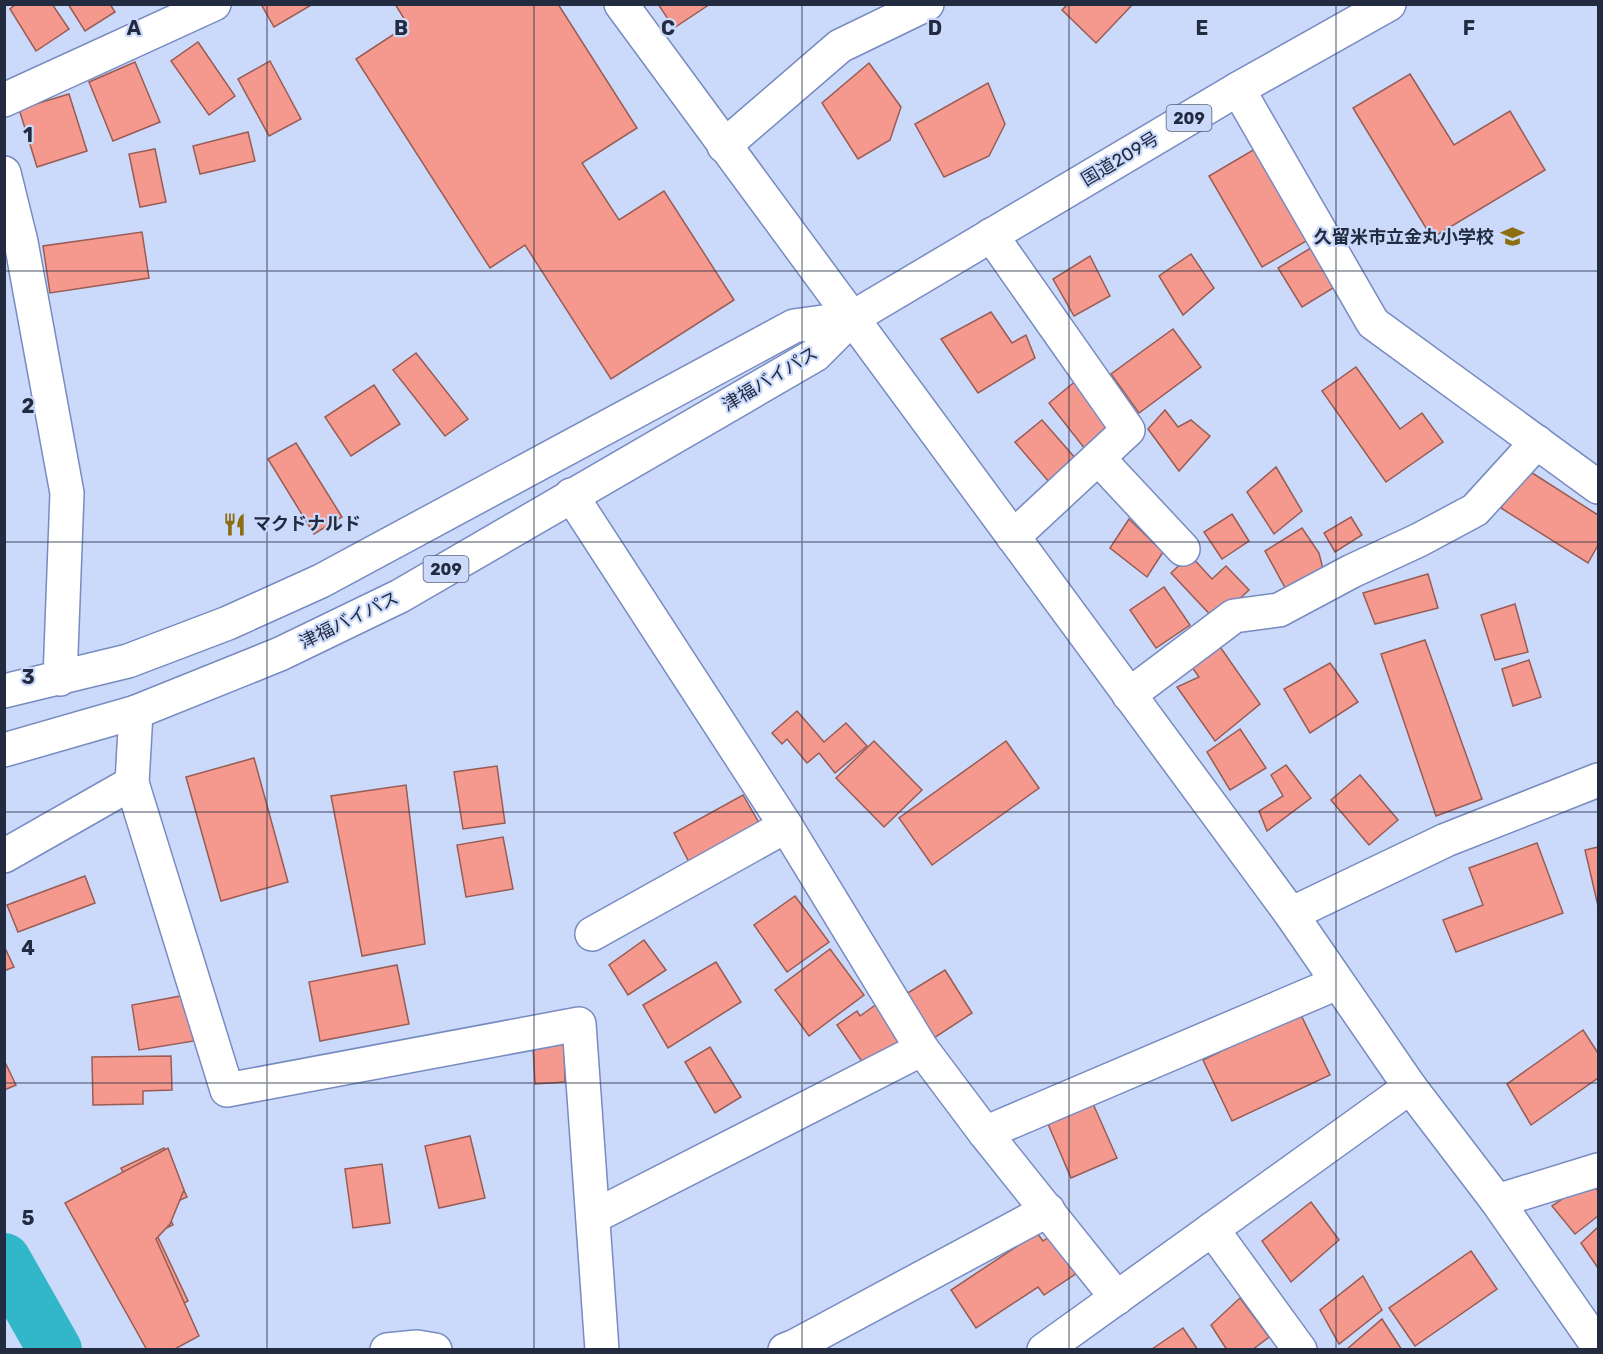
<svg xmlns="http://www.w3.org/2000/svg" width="1603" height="1354" font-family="Rubik,'Noto Sans JP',sans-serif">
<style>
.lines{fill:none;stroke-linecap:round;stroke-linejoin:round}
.river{stroke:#31b7c8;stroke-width:54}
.building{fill:#f5998e;stroke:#995c54;stroke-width:1.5}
.minor-casing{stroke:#778bc0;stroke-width:36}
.highway-casing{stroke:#778bc0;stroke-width:36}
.minor{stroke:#fff;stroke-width:33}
.highway{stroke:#fff;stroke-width:33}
.grid{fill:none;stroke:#222b40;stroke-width:1.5;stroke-opacity:0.55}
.labels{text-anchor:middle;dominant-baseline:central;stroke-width:4.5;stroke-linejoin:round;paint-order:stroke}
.shield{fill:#cbd9fb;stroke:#555f78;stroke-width:1.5}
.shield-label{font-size:16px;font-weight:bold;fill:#222b40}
.street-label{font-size:18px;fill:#222b40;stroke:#cbd9fb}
.poi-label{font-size:18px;font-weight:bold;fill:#222b40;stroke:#cbd9fb;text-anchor:end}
.grid-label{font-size:20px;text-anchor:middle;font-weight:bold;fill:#222b40;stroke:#cbd9fb;stroke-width:4.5;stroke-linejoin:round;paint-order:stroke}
</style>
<rect width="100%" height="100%" fill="#cbd9fb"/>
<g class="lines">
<path class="river" d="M4,1260L55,1350"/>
</g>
<g class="building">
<path d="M16,4H52L69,29L36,51L10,9Z"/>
<path d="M68,4H110L115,12L85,31Z"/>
<path d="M261,4H313L274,27Z"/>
<path d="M395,4H558L637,128L582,163L619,220L664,191L734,300L611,379L525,245L490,268L356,59L408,25Z"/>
<path d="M658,4H710L674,28Z"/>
<path d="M1068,4H1133L1096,43L1062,10Z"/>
<path d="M198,42L235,96L209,115L171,61Z"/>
<path d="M270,61L301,119L269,136L238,79Z"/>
<path d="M135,62L160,122L113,141L89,82Z"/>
<path d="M869,63L901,107L890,140L858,159L822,103Z"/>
<path d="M1410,74L1454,145L1510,111L1545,170L1432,238L1353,108Z"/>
<path d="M988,83L1005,124L989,156L944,177L915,124Z"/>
<path d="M69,94L87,151L37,167L19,109Z"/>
<path d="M248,132L255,161L200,174L193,146Z"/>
<path d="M1260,146L1313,237L1262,267L1209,176Z"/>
<path d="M155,149L166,202L140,207L129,154Z"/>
<path d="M142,232L149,278L50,293L43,246Z"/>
<path d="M1314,246L1338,285L1302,307L1278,268Z"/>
<path d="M1191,254L1214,288L1183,315L1159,276Z"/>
<path d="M1090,256L1110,296L1074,316L1053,279Z"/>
<path d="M991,312L1012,343L1026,335L1035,358L978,393L941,339Z"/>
<path d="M1173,329L1201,367L1139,413L1111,374Z"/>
<path d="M416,353L468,419L445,436L393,370Z"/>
<path d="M1356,367L1400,429L1422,413L1443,442L1386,482L1322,391Z"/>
<path d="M1077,380L1113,426L1085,449L1049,403Z"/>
<path d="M374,385L400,424L351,456L325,417Z"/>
<path d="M1165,410L1178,427L1191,420L1210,436L1179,471L1148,429Z"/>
<path d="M1042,420L1076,459L1049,482L1015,442Z"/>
<path d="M296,443L342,517L314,534L268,459Z"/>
<path d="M1276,467L1302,511L1274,534L1247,492Z"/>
<path d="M1526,469L1598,515V545L1588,563L1501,508Z"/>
<path d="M1232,514L1249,541L1222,559L1204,532Z"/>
<path d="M1351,517L1362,535L1335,552L1324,533Z"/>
<path d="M1129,519L1163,552L1147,577L1110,548Z"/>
<path d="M1302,528L1319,553L1324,573L1289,595L1265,551Z"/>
<path d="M1190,555L1212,579L1226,566L1249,590L1216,621L1171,573Z"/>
<path d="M1428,574L1438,608L1375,624L1363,593Z"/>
<path d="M1164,587L1190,625L1156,648L1130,610Z"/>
<path d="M1515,604L1528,652L1495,660L1481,615Z"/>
<path d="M1425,640L1482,799L1436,816L1381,654Z"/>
<path d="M1216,641L1260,704L1215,741L1177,687L1199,677L1189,663Z"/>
<path d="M1529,660L1541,697L1513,706L1502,669Z"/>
<path d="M1330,663L1358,702L1310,733L1284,689Z"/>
<path d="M797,711L824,742L846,723L867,746L835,773L819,753L807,763L787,739L782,744L772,733Z"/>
<path d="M1240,729L1266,768L1230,790L1207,752Z"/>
<path d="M874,741L922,790L884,827L836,778Z"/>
<path d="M1006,741L1039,788L932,865L899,818Z"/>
<path d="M254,758L288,882L221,901L186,777Z"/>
<path d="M1286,765L1311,798L1267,831L1259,811L1283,796L1271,775Z"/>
<path d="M497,766L505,823L463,829L454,772Z"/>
<path d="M1360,775L1398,820L1369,845L1331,800Z"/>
<path d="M406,785L425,944L362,956L331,796Z"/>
<path d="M743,795L762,828L691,866L674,833Z"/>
<path d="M503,837L513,889L466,897L457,845Z"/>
<path d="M1537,843L1563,913L1456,952L1443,920L1483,905L1469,868Z"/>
<path d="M1598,847V906L1585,850Z"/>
<path d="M85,876L95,903L18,932L7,905Z"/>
<path d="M795,896L829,942L787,972L754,925Z"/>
<path d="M644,940L666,970L628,995L609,965Z"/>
<path d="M4,946L14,967L4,971Z"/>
<path d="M830,949L864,995L809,1036L775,990Z"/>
<path d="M716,962L741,1002L668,1048L643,1005Z"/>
<path d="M397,965L409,1024L320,1041L309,982Z"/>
<path d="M945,970L972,1013L934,1038L906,994Z"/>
<path d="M186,995L194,1041L139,1050L132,1005Z"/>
<path d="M881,1001L910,1043L869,1072L837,1025L857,1011L860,1016Z"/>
<path d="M1300,1013L1330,1075L1232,1121L1203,1060Z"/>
<path d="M1583,1030L1598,1053V1078L1531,1125L1507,1084Z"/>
<path d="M564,1044L565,1082L535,1084L533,1045Z"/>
<path d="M710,1047L741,1097L715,1113L685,1062Z"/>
<path d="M171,1056L172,1090L143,1091V1104L93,1105L92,1057Z"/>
<path d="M4,1060L16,1085L4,1090Z"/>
<path d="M1090,1097L1117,1158L1071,1178L1045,1117Z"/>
<path d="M470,1136L485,1198L439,1208L425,1146Z"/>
<path d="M164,1148L187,1197L165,1207L173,1225L156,1233L188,1301L141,1323L85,1203L128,1183L121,1168Z"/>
<path d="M168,1148L184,1190L170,1224L156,1239L199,1336L173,1350H147L65,1203Z"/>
<path d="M382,1164L390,1223L353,1228L345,1169Z"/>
<path d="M1589,1181L1598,1191V1216L1575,1234L1552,1206Z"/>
<path d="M1311,1202L1339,1240L1291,1282L1262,1241Z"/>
<path d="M1598,1227V1268L1581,1243Z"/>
<path d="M1037,1233L1043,1241L1055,1233L1080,1271L1044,1295L1038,1287L976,1328L951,1290Z"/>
<path d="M1471,1251L1497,1289L1415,1346L1389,1308Z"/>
<path d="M1363,1276L1382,1310L1339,1344L1320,1310Z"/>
<path d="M1240,1298L1269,1337L1252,1350H1227L1211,1325Z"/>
<path d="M1382,1319L1402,1350H1346Z"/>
<path d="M1183,1328L1198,1350H1153L1152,1349Z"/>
</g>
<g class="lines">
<defs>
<g id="minor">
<path d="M621,4L1291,914L1410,1087L1497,1201L1598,1346"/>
<path d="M1238,89L1373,323L1598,487"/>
<path d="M4,100L214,4"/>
<path d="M724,146L840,46L927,4"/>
<path d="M4,173L21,242L67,493L60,679"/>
<path d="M991,235L1128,430L1013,537"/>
<path d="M1098,458L1183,549"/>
<path d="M571,495L786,826L922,1049L985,1133L1117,1298"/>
<path d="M1129,695L1234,616L1279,610L1352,571L1419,540L1475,510L1537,442"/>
<path d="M132,783L227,1090L579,1024L602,1350"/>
<path d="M4,856L132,783L136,712"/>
<path d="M1291,914L1446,840L1598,780"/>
<path d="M592,934L786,826"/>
<path d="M985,1133L1337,983"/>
<path d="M1497,1201L1598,1170"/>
<path d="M593,1217L922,1049"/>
<path d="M1212,1229L1300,1350"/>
<path d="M387,1350L417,1347L435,1350"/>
<path d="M785,1350L795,1346L1048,1210"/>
<path d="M1044,1350L1410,1087"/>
</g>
<g id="highway">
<path d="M4,691L128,661L228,623L321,581L794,326L852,318"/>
<path d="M4,750L136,712L280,654L400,596L815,355L852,318L1238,89L1389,4"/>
</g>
</defs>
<use href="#minor" class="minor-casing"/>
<use href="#highway" class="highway-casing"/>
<use href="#minor" class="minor"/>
<use href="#highway" class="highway"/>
</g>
<path class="grid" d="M267,4V1350M534,4V1350M802,4V1350M1069,4V1350M1336,4V1350M4,271H1598M4,542H1598M4,812H1598M4,1083H1598"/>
<defs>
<symbol id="school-bare" viewBox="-9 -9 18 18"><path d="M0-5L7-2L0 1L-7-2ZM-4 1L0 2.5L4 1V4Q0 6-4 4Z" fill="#8d6e11" stroke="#cbd9fb" stroke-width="2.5" paint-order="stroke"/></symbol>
<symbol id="restaurant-bare" viewBox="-9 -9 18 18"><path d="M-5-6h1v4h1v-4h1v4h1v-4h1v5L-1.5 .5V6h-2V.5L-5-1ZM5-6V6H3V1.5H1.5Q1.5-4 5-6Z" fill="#8d6e11" stroke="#cbd9fb" stroke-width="2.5" paint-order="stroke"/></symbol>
</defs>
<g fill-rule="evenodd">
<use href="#school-bare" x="1496" y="220" width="33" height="33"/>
<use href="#restaurant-bare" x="218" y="508" width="33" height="33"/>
</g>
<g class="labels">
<g class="shield">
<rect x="1166.5" y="105" width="45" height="26" rx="4.5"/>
<rect x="423.5" y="556" width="45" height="26" rx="4.5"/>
</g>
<g class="shield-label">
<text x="1189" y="118">209</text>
<text x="446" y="569">209</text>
</g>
<g class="street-label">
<text transform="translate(1120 159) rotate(-31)">国道209号</text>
<text transform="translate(770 379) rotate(-31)">津福バイパス</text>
<text transform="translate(349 620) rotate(-26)">津福バイパス</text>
</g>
<g class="poi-label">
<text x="1494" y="237">久留米市立金丸小学校</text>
<text x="253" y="524" text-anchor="start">マクドナルド</text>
</g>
</g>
<g class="grid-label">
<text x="134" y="35">A</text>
<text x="401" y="35">B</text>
<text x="668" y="35">C</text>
<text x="935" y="35">D</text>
<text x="1202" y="35">E</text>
<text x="1469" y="35">F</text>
<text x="28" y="142">1</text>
<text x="28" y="413">2</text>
<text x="28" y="684">3</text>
<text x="28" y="955">4</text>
<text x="28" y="1225">5</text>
</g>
<rect width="1603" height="1354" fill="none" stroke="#222b40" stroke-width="12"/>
</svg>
